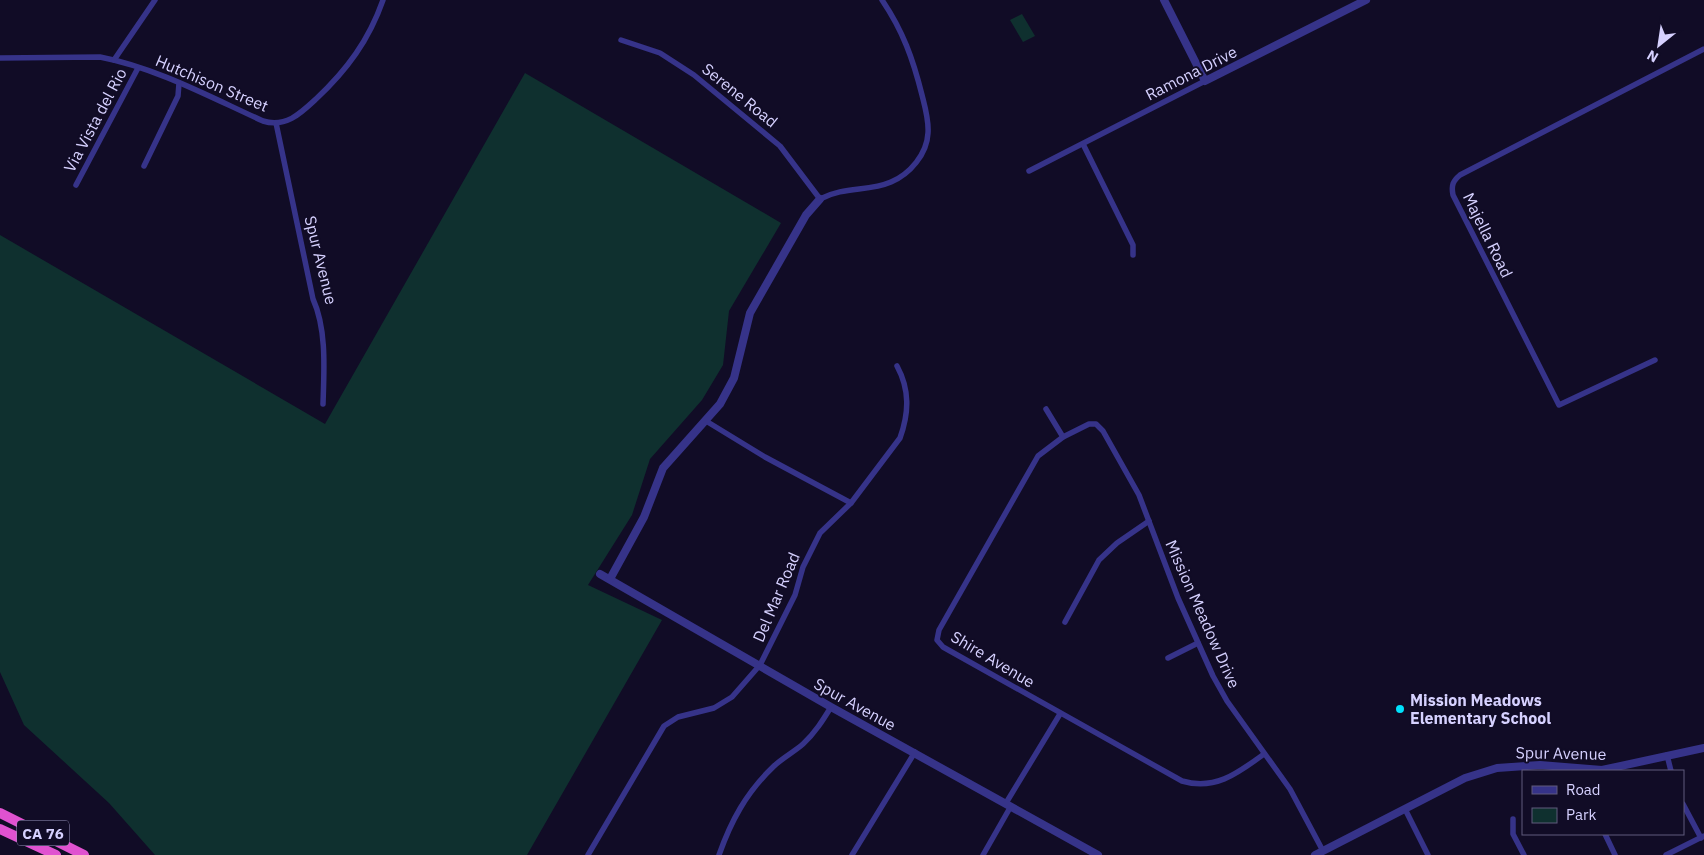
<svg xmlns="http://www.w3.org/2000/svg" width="1704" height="855" font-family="'IBM Plex Sans',sans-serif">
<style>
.green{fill:#0f302f}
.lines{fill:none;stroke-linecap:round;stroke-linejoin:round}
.minor{stroke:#363389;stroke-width:5.5}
.tertiary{stroke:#363389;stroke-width:8}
.trunk{stroke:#e052d0;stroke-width:10}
.poi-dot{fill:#00e1fc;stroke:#110c26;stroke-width:2}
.labels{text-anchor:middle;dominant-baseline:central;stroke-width:4;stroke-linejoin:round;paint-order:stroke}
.shield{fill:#110c26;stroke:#9b96be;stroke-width:1}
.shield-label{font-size:15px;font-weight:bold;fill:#d6d1ff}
.street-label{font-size:16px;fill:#d6d1ff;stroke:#110c26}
.poi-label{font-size:16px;font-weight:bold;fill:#d6d1ff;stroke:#110c26;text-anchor:start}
</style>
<rect width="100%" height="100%" fill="#110c26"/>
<g class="green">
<path d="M1022,14L1035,36L1023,42L1010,20Z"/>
<path d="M525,73L781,223L729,311L723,365L702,400L650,459L632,515L588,585L662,620L527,855H155L109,803L24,725L0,672V235L325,424Z"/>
</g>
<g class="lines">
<g class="minor">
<path d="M621,40L660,53L694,75L780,146L820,199C845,186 868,192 891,182C910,174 927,154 928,133C929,120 925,107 922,95C913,59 903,31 882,0"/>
<path d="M0,58L100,57C157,68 210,97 263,121C286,128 301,113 316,99C347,70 369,40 383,0"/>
<path d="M114,60L155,0"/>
<path d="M276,123L313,299C327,330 324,371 323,404"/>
<path d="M1083,144L1133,245V255"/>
<path d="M144,166L178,96L179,83"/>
<path d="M1029,171L1205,81"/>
<path d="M76,185L138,68"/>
<path d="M1655,360L1559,405L1453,195C1451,185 1453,181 1460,175L1704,49"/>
<path d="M1046,409L1063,437"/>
<path d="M706,421L765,457L851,503"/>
<path d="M1065,622L1099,560L1117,543L1149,521"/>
<path d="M1168,658L1198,643"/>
<path d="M1264,754C1238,773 1215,791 1182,781L943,647L937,640L939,630L1038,456L1063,437L1089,424H1096L1103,431L1139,495L1178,598L1213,676L1227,701L1290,789L1323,851"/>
<path d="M1667,755L1671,771"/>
<path d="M1006,803L1060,714"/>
<path d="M1683,804L1701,838"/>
<path d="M1405,809L1428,855"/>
<path d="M1513,819V834L1524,855"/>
<path d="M1605,834L1615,855"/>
<path d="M588,855L664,726L678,717L714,708L732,697L760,665L795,595L803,567L820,533L851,503L900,438C909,413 910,390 897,366"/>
<path d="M719,855C731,821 746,793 773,767C782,758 794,752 803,744C815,733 823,720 831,707"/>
<path d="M852,855L915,752"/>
<path d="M983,855L1011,806"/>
<path d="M1666,855L1704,836"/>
</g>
<g class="tertiary">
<path d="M1164,0L1205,81L1366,0"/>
<path d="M600,574L831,707L1098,855"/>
<path d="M610,579L644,517L663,468L720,404L734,378L750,313L806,215L820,199"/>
<path d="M1315,855L1465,778L1497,768L1540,765L1602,770L1704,748"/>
</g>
<g class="trunk">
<path d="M0,813L84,855"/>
<path d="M0,829L56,855"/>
</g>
</g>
<circle class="poi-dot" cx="1400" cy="709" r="5"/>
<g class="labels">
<rect class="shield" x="17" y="820.5" width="52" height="25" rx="4"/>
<g class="shield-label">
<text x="43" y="833">CA 76</text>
</g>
<g class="street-label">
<text transform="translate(1191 73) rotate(-27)">Ramona Drive</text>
<text transform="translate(212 83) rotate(23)">Hutchison Street</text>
<text transform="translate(740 95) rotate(39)">Serene Road</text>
<text transform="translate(95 120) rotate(-62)">Via Vista del Rio</text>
<text transform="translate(1488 235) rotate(64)">Majella Road</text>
<text transform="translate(321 260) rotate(76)">Spur Avenue</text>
<text transform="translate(776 597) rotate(-67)">Del Mar Road</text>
<text transform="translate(1203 614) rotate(66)">Mission Meadow Drive</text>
<text transform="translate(993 659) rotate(31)">Shire Avenue</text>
<text transform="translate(855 704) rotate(29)">Spur Avenue</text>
<text transform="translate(1561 753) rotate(1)">Spur Avenue</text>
</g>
<g class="poi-label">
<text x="1410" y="700">Mission Meadows<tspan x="1410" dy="18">Elementary School</tspan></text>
</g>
</g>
<rect x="1522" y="770" width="162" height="65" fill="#110c26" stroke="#605b7d"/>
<rect x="1532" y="786" width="25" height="8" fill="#363389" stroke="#605b7d"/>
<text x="1566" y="795" font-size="15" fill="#d6d1ff">Road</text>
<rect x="1532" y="808" width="25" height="15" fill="#0f302f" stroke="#605b7d"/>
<text x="1566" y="820" font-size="15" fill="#d6d1ff">Park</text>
<g transform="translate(1659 45) rotate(210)" stroke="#110c26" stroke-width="4" paint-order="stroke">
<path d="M0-4L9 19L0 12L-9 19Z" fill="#d6d1ff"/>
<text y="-8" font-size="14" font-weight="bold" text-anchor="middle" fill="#d6d1ff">N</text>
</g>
</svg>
